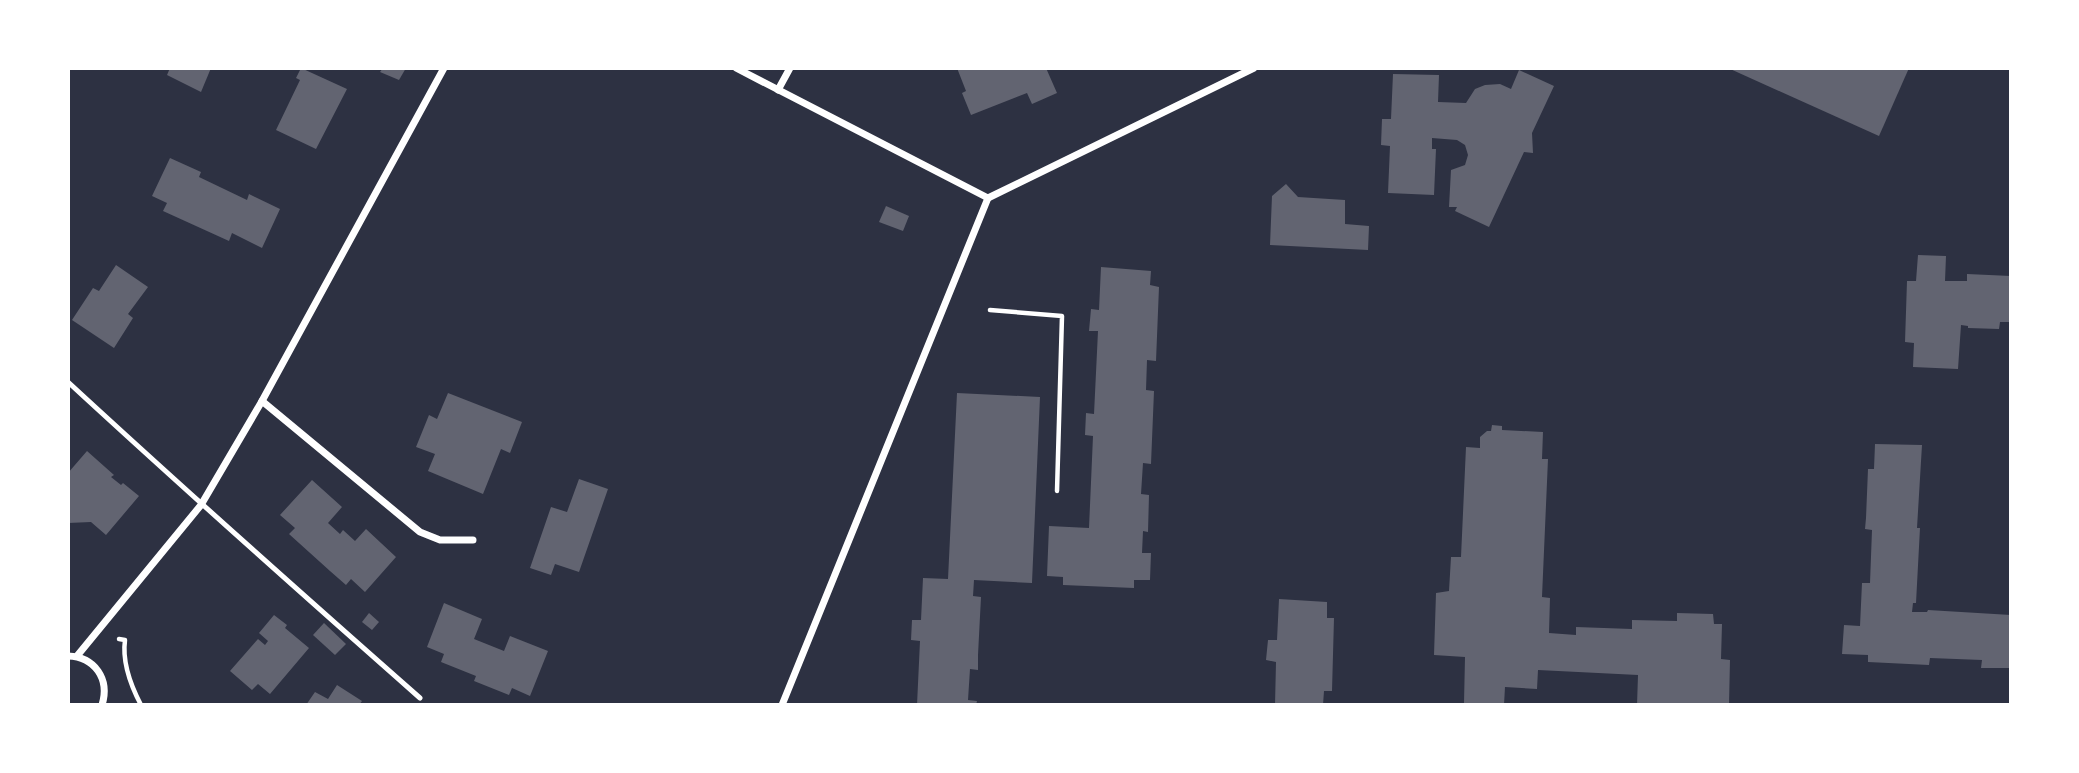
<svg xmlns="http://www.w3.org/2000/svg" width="2079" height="773" font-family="'IBM Plex Serif',serif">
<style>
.building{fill:#626471}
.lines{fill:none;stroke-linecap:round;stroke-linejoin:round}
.path{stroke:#fff;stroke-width:4.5}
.service{stroke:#fff;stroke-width:5}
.minor{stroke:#fff;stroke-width:7}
</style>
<rect width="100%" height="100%" fill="#2d3142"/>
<g class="building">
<path d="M170,68H211L201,92L167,75Z"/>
<path d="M301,68L347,89L316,149L276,130L300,80L296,78Z"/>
<path d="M383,68H406L399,80L380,72Z"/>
<path d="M957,68H1046L1057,93L1032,104L1027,93L971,115L962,93L966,91Z"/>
<path d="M1728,68H1909L1879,136Z"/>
<path d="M1519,70L1554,86L1532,133L1533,153L1524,152L1489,227L1455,211L1457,207H1449L1451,170L1465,165L1468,155L1465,145L1457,140L1432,138V149H1436L1434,195L1388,193L1390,146L1381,145L1382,119H1391L1393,74L1439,75L1438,102L1466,103L1475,89L1485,85L1500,84L1511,89Z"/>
<path d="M170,158L201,172L199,177L247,200L249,194L280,209L262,248L232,233L229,241L163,211L167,203L152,196Z"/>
<path d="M1286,184L1298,197L1345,200V224L1369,226L1368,250L1270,245L1272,196Z"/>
<path d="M886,206L909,216L903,231L879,222Z"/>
<path d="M1918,255L1946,256L1945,281H1967V274L2011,276V322H2000L1999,329L1968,328V326L1961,325L1958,369L1913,367L1914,343L1905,342L1907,281H1916Z"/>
<path d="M116,265L148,287L128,314L133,318L114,348L72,320L93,288L99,291Z"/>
<path d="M1101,267L1151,271L1150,285L1159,287L1156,361L1147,360L1146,390L1154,391L1151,464L1143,463L1141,494L1149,495L1148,532L1143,531L1142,553H1151L1150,580H1134V588L1063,585V577L1047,576L1049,526L1089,528L1093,436L1085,435L1086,413L1094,414L1098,331H1089L1091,309L1099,310Z"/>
<path d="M448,393L522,422L510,453L501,449L483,494L428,471L435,454L416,447L429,415L437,419Z"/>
<path d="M957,393L1040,397L1032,583L974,580L973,596L981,597L978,655V670L970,669L968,700L977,701L976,705H917L920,641L911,640L912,620H921L923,578L948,579Z"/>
<path d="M1492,425L1502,426V430L1543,432L1542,459H1548L1542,597L1550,598L1549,633L1576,635V627L1632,629V620L1677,621V613L1713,614L1714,624H1722L1721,659L1730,660L1729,705H1637L1638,675L1538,670L1537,689L1505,687L1504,705L1464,703L1465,657L1434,655L1436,593L1449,591L1451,557H1461L1466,447L1480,448V437L1487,431H1491Z"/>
<path d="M1875,444L1922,445L1917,528H1920L1916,603H1913L1912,612H1927L1928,610L2011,615V668H1981L1982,660L1930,658L1929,665L1868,662V655L1842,654L1844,625L1860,626L1862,583H1870L1872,530L1865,529L1866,518L1868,469H1874Z"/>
<path d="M87,451L114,475L111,477L121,485L123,483L139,496L106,535L91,522L68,523V473Z"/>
<path d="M579,479L608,489L579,572L555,564L551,575L530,568L551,507L567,512Z"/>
<path d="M312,480L342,507L328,523L340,534L343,530L355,541L366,529L396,557L365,592L351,579L346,585L330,571L289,534L295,528L280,515Z"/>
<path d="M1279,599L1327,602V618H1334L1332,691H1324L1323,705H1275L1276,662L1266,660L1268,640H1277Z"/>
<path d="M444,603L482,619L474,639L504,651L510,636L548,651L530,696L512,688L509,695L474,681L476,676L441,662L444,654L427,647Z"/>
<path d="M369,613L379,622L372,630L362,622Z"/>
<path d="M274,615L287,625L285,628L309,648L270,694L258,684L252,690L230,671L258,639L265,645L268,641L259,633Z"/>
<path d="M324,623L346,644L335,655L313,635Z"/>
<path d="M337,685L362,701L359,705H306L315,692L328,699Z"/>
</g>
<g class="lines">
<g class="path">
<path d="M990,310L1062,316L1057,491"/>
<path d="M119,639L125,640C122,662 131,686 141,705"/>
</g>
<path class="service" d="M68,382C184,489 302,594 420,698"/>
<g class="minor">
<path d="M736,68L988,198L1254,68"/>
<path d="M778,90L790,68"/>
<path d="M262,401L420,532L440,540H473"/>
<path d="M68,656C95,657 110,679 102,705"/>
<path d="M77,656L201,505L262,401L444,68"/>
<path d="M782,705L988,198"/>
</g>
</g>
<rect width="2079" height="773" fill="none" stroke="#ffffff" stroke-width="140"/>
</svg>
